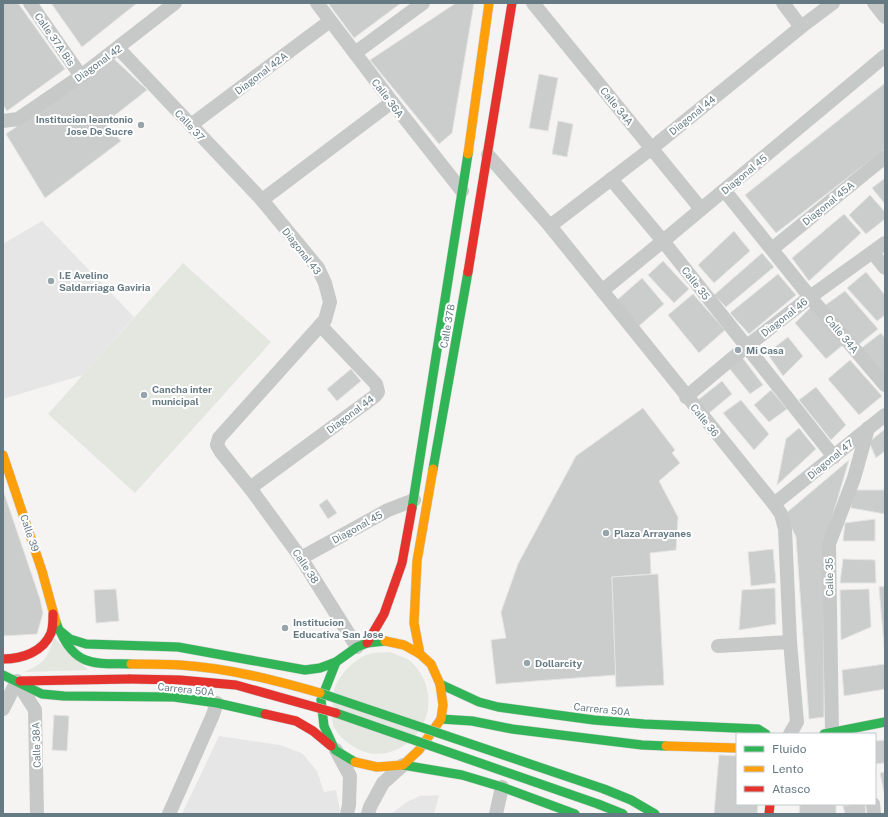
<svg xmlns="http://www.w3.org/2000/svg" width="888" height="817" font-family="'Public Sans',sans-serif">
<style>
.built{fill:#e5e6e5}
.green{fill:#e4e6e0}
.building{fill:#cbcccc;stroke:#e4e4e3}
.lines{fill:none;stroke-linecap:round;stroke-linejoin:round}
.fast-casing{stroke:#d0d1d1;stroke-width:10}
.slow-casing{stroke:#d0d1d1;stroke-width:10}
.jam-casing{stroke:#d0d1d1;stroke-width:10}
.street{stroke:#c7c9c9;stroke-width:14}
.fast{stroke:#30b455;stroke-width:9}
.slow{stroke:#ff9f0a;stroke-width:9}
.jam{stroke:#e5322d;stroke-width:9}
.fast-bridge-casing{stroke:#d0d1d1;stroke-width:10;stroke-linecap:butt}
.slow-bridge-casing{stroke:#d0d1d1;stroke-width:10;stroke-linecap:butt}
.jam-bridge-casing{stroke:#d0d1d1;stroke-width:10;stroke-linecap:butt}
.fast-bridge{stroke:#30b455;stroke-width:9}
.slow-bridge{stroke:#ff9f0a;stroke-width:9}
.jam-bridge{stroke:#e5322d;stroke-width:9}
.poi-dot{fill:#97a5aa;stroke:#fff;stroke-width:1.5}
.labels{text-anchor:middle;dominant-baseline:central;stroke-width:4;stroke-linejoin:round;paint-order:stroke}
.street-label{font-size:10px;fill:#657a83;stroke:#fff}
.poi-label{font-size:10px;font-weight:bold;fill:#657a83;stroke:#fff;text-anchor:start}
</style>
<rect width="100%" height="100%" fill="#f5f4f3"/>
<g class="built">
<path d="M42,221L134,317L83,375L3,399V244Z"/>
<path d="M219,736L280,745L302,753L317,771L324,792L336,790L340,810L338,814H182Z"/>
<path d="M439,795L434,814H391L407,802L420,796Z"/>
</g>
<g class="green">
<path d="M183,263L271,342L135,493L48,414Z"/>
<path d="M54,638L88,670L24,672C45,663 47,659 54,638Z"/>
<path d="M390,652C396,655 405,657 410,661C416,666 421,673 424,680C445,728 388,777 347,742C340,737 331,727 332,717C333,709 332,698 334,690C339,674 356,657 372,653C378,652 385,653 390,652Z"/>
</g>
<g class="building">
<path d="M3,3H18L65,69L7,111L3,105Z"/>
<path d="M51,3H137L82,47Z"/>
<path d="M328,3H401L354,38Z"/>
<path d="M456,3H474L452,133L439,144L370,60Z"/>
<path d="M113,58L147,90L105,123L121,141L45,198L6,134Z"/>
<path d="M539,74L558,78L548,131L529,128Z"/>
<path d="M885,83V149L776,233L745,195Z"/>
<path d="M558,121L573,124L567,157L552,154Z"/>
<path d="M885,178V204L872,188Z"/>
<path d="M870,195L885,212V219L866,234L849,215Z"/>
<path d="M844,214L861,233L809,281L792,258Z"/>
<path d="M734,231L750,251L714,283L698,265Z"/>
<path d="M762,253L774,267L726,307L714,295Z"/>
<path d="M663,261L689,289L674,303L648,275Z"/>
<path d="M866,272L885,295V315L877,321L847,288Z"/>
<path d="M778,274L796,295L749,334L730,313Z"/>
<path d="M642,278L664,304L639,326L616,301Z"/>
<path d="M845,291L878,329L858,345L824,306Z"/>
<path d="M693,294L725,330L699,353L668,315Z"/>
<path d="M811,307L843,345L826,359L795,323Z"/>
<path d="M881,333L885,338V378L860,349Z"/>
<path d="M788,337L803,356L783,376L767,353Z"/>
<path d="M742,357L763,385L750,394L729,368Z"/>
<path d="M850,360L882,396L859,415L828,379Z"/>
<path d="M351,369L361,381L337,401L327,389Z"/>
<path d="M722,381L732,394L709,413L698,400Z"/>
<path d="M816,387L846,425L831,440L799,400Z"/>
<path d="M771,390L787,409L769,422L754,405Z"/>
<path d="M741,400L769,434L754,450L723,413Z"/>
<path d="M643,408L675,450L672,453L680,463L659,481L678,517L676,550L650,553L651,574L612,577L616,675L496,684L491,640L506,638L501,612L518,564L576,456Z"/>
<path d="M799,428L816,449L777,485L786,439Z"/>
<path d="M885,429V451L876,458L869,442Z"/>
<path d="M849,460L824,545V717L809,719L796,537L785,514Z"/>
<path d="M3,490L40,599L43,613L37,634L3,636Z"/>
<path d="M852,490H885V514L851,508Z"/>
<path d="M327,499L337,513L328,519L319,505Z"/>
<path d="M875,519V541H843L845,523Z"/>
<path d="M773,549L776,583L751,586L748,552Z"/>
<path d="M843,559L875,560L876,583H840Z"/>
<path d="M658,574L664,685L616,687L612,577Z"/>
<path d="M885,586V657L879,587Z"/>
<path d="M775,588L776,624L739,630L742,590Z"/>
<path d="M116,589L119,621L96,623L94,590Z"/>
<path d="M869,589L871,627L841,640L840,590Z"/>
<path d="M885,664V689L844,696L842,670Z"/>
<path d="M54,715L69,716L67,751L52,750Z"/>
<path d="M885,740V763L875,764V741Z"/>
<path d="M719,755L737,756V804H758L757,814H714Z"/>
<path d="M885,772V793H884L880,773Z"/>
<path d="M800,804H836V814H799Z"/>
<path d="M856,804H865L866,814H845L843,806Z"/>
</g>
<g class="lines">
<defs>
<g id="fast">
<path d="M433,469L468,272"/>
<path d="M412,508L468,154"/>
<path d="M56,622L59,630L70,639L86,644L178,647L305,670L320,668L336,662"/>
<path d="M61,633C77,668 97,663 131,664"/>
<path d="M3,675L42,694L64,696L174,697L217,703L265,714"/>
<path d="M440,684L479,702L498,707L594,720L644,724L758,729L766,734"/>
<path d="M441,719L472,721L512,729L642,745L666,746"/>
<path d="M824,734L885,722"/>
<path d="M355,762L335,750L324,726L321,700L336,662L357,647L367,643L385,641"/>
<path d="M403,765L462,775L502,787L575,814"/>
<path d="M604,789L631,800L655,814"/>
<path d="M598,804L623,814"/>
</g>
<g id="slow">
<path d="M468,154L489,3"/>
<path d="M3,455L42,571L56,622"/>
<path d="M420,654L414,623L417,561L433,469"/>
<path d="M666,746L737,748"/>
<path d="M355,762L377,767L403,765L419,750L441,719L443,705L440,684L431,664L420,654L404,645L385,641"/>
</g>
<g id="jam">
<path d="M468,272L512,3"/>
<path d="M367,643L384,614L402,563L412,508"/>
<path d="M3,659C22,659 43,652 51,633C53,627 53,620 53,614"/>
<path d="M20,681L130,679"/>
<path d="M265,714L296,721L313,731L331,746"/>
<path d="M769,814L770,804"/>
</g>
</defs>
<use href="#fast" class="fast-casing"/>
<use href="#slow" class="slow-casing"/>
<use href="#jam" class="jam-casing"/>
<g class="street">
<path d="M30,3L81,76"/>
<path d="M317,3L392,102L462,191"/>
<path d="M533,3L701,209"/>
<path d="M783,3L801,27"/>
<path d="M874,3L885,17"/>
<path d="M118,48L262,200L318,268L325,283L330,302L325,320L219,438L217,445L221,452L250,488L301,558L357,647"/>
<path d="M355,53L423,3"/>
<path d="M3,121L18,119L81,76L175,3"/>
<path d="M191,125L330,21"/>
<path d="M488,155L550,226L774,504L781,514L785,529L790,642L797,722L790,734"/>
<path d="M611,179L663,241L834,457"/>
<path d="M724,190L810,297L885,385"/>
<path d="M262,200L392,102"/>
<path d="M550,226L652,148L801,27L833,3"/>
<path d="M772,249L885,157"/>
<path d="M873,253L885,268"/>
<path d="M603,290L663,241L885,56"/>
<path d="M686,397L747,346L810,297L885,243"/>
<path d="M250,488L375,396L378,392L376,384L320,325"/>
<path d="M774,504L885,415"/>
<path d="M301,558L388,510L414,500"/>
<path d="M718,646L790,642"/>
<path d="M18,683L35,710L37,814"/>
<path d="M3,709L17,681"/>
<path d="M832,732L829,544L854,478L868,428"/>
<path d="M336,750L350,776L349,805L347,814"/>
<path d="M873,804L874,814"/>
<path d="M169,814L212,717L217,703"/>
<path d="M368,814L370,807L383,783L403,765"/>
<path d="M496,814L502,787"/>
</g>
<use href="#fast" class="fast"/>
<use href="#slow" class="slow"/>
<use href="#jam" class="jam"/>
<defs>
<g id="fast-bridge">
<path d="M320,693L604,789"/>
<path d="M336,713L598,804"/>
</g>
<path id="slow-bridge" d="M131,664C147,664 164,664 180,665C228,668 274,680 320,693"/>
<path id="jam-bridge" d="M130,679L180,680L236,685L336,713"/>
</defs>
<use href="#fast-bridge" class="fast-bridge-casing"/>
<use href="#slow-bridge" class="slow-bridge-casing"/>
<use href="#jam-bridge" class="jam-bridge-casing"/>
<use href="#fast-bridge" class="fast-bridge"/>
<use href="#slow-bridge" class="slow-bridge"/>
<use href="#jam-bridge" class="jam-bridge"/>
</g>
<g class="poi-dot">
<circle cx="141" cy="125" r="4"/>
<circle cx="51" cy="281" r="4"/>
<circle cx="738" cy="350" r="4"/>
<circle cx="144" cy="395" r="4"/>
<circle cx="606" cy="533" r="4"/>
<circle cx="285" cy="628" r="4"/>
<circle cx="527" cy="663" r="4"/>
</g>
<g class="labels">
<g class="street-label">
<text transform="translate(55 39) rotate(55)">Calle 37A Bis</text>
<text transform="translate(98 63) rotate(-36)">Diagonal 42</text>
<text transform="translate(261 73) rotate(-37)">Diagonal 42A</text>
<text transform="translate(388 98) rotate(53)">Calle 36A</text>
<text transform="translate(617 106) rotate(51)">Calle 34A</text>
<text transform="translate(692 115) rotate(-39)">Diagonal 44</text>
<text transform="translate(190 125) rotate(47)">Calle 37</text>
<text transform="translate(744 174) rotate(-40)">Diagonal 45</text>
<text transform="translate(828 203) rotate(-39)">Diagonal 45A</text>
<text transform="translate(302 251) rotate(52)">Diagonal 43</text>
<text transform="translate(696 283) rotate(52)">Calle 35</text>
<text transform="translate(784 317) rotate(-38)">Diagonal 46</text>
<text transform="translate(447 326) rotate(-80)">Calle 37B</text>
<text transform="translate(842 334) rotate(50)">Calle 34A</text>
<text transform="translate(350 414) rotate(-37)">Diagonal 44</text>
<text transform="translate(705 420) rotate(51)">Calle 36</text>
<text transform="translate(830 459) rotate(-39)">Diagonal 47</text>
<text transform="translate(357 527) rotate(-29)">Diagonal 45</text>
<text transform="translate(30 533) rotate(71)">Calle 39</text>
<text transform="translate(306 566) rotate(57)">Calle 38</text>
<text transform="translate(829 577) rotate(-91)">Calle 35</text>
<text transform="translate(186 689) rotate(6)">Carrera 50A</text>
<text transform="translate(602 709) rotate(6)">Carrera 50A</text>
<text transform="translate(36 745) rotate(-92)">Calle 38A</text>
</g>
<g class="poi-label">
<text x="133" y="119" text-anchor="end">Institucion Ieantonio<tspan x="133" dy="12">Jose De Sucre</tspan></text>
<text x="59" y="275">I.E Avelino<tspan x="59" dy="12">Saldarriaga Gaviria</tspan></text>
<text x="746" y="350">Mi Casa</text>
<text x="152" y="389">Cancha inter<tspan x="152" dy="12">municipal</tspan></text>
<text x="614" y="533">Plaza Arrayanes</text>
<text x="293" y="622">Institucion<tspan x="293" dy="12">Educativa San Jose</tspan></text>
<text x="535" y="663">Dollarcity</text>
</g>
</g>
<rect width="888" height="817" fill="none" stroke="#657a83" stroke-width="8"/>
<rect x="736" y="733" width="140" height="72" fill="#ffffff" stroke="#c1cacd"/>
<rect x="744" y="746" width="20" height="6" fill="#30b455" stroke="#c1cacd"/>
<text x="772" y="753" font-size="12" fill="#657a83">Fluido</text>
<rect x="744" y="766" width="20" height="6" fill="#ff9f0a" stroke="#c1cacd"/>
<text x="772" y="773" font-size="12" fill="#657a83">Lento</text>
<rect x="744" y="786" width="20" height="6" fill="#e5322d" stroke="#c1cacd"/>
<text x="772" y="793" font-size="12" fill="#657a83">Atasco</text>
</svg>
